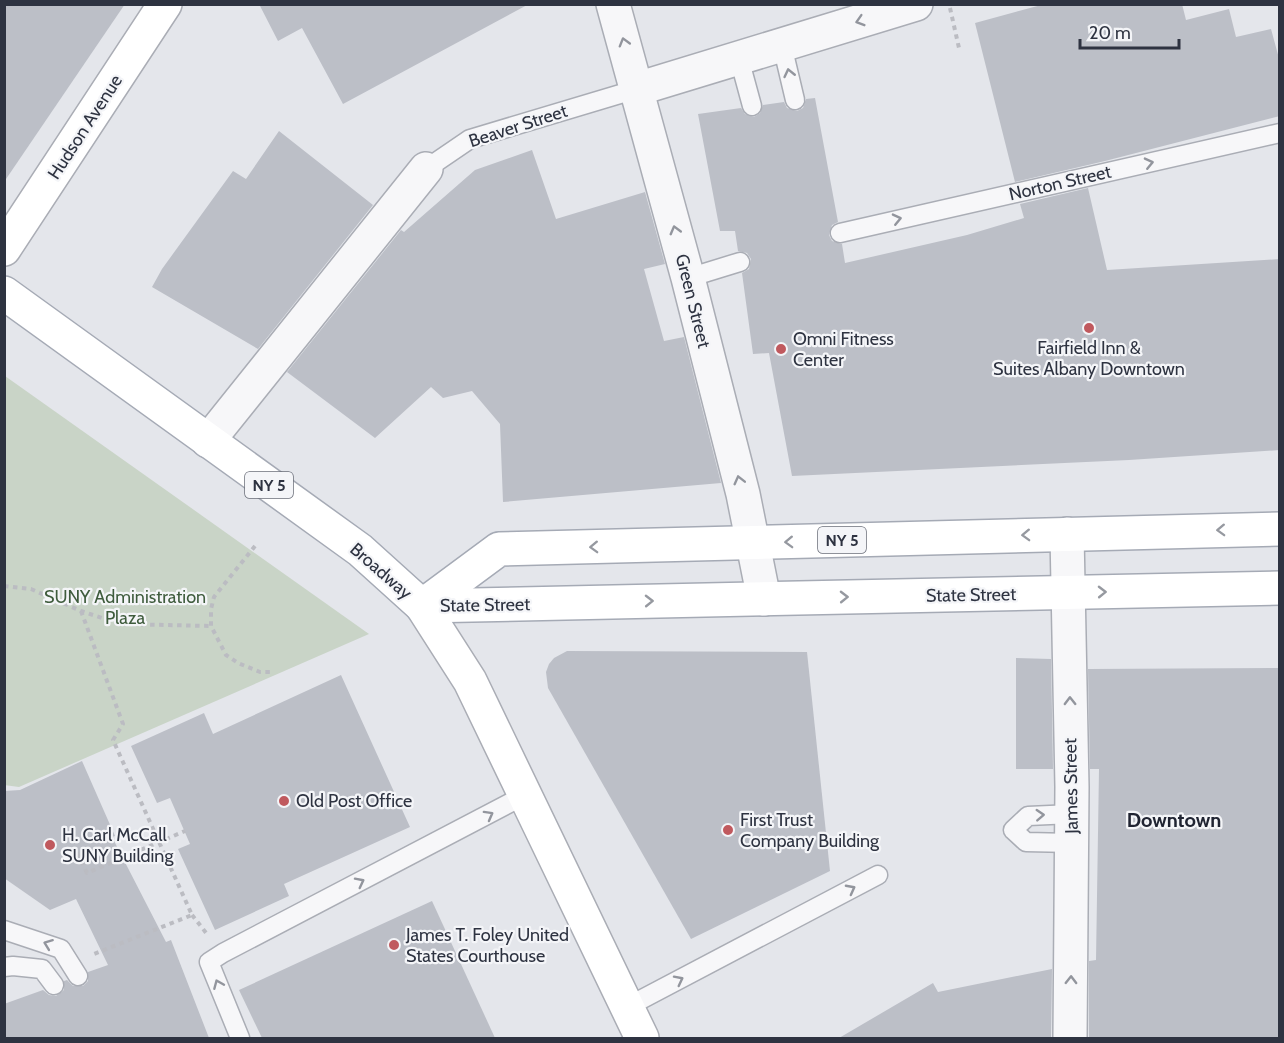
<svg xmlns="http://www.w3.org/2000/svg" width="1284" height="1043" font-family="Cabin,sans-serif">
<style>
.green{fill:#c9d4c7}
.building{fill:#bcbfc7}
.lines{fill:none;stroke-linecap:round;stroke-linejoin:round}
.lane-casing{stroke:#aaadb5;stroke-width:21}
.street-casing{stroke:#aaadb5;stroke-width:36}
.secondary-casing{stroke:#aaadb5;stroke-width:36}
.primary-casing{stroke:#a5aab5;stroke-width:36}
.path{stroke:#bbbcc2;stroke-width:4;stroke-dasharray:4.5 4.5;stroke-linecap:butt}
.lane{stroke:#f7f7f9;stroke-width:18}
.street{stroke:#f7f7f9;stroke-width:33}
.secondary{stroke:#fff;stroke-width:33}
.primary{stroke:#fff;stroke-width:33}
.path-bridge{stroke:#bbbcc2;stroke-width:4;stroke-dasharray:4.5 4.5;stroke-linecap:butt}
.oneway{stroke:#92959d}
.oneway2{stroke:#9699a0}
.poi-dot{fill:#c0595e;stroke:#f4f5f8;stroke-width:2}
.labels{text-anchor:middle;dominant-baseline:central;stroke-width:4.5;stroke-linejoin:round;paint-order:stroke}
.shield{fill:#f4f5f8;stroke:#696d78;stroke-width:1.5}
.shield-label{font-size:16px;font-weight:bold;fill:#2e3341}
.street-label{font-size:18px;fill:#2e3341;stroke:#f4f5f8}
.poi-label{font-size:18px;fill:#2e3341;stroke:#f4f5f8;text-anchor:start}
.park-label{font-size:18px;fill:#3f5c3d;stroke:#f4f5f8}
.neighbourhood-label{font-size:20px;font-weight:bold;fill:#202432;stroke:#f4f5f8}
</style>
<rect width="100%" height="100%" fill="#e4e6eb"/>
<path class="green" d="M5,376L369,634L19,787L4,785Z"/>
<g class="building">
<path d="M4,4H125L4,182Z"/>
<path d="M259,4H529L343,104L302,28L278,41Z"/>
<path d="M1045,4H1182L1186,20L1229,9L1236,37L1271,29L1280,62V116L1105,161L1015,182L975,23Z"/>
<path d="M815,98L838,222L832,225L829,235L832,241L842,244L845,263L967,235L1024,218L1020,204L1088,188L1107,270L1280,259V450L1129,460L792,476L769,353L753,354L742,273L749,269L751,259L747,253L738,251L735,231H720L698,114L741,108L745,114L754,117L760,113L763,105L784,102L787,108L797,111L803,108L806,99Z"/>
<path d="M279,131L373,205L258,349L152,287L162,269L233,171L246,179Z"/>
<path d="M532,150L556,219L645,192L665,264L644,269L664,341L684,337L721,483L503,502L500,424L472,391L443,398L431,387L375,438L287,372L401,230L404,232L475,170Z"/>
<path d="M567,651L807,652L830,871L691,939L548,688L546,672L549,664L554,658Z"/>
<path d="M1016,658L1051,659L1053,769H1016Z"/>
<path d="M1280,668V1038H1089V961L1096,960L1099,769H1090L1088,669Z"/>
<path d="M341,675L410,827L284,884L289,896L215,930L178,849L190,844L170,798L157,803L131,746L204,713L213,734Z"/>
<path d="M82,761L115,836L112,837L166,942L171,940L209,1038H4V1004L43,990L49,995L56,996L64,990V981L67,980L73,986H83L88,981V972L108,965L76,899L50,910L4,878V791L20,790Z"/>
<path d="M432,901L495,1038H262L239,990Z"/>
<path d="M1052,969L1051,1038H839L933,983L938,992Z"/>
</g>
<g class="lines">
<defs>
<g id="lane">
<path d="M782,45L795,100"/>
<path d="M739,58L752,106"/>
<path d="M426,169L470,139L637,89"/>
<path d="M840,233L1280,133"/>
<path d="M688,278L740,262"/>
<path d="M1072,814L1028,816L1013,830L1026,842L1072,843"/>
<path d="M4,930L61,949L78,976"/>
<path d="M4,967L13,966L42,969L54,985"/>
<path d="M627,1007L878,875"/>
<path d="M240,1038L209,962L223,953L525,795"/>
</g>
<g id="street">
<path d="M613,4L688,278L743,494L764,599"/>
<path d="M637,89L916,4"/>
<path d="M208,441L426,169"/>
<path d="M1067,534L1072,787L1070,1038"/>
</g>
<g id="secondary">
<path d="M4,249L165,4"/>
<path d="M422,606L470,681L642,1038"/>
</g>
<g id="primary">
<path d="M4,293L360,550L422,606"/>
<path d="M422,606L499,549L1280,529"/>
<path d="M422,606L1280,588"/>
</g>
</defs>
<use href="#lane" class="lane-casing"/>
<use href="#street" class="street-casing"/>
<use href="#secondary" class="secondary-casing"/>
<use href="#primary" class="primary-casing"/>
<g class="path">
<path d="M950,8L959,48"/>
<path d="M255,546L214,597L211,609V626L226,655L238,663L260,672H272"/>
<path d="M4,586L31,589L81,611L120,624L211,626"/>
<path d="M81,611L123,724L113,740L192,915L94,954"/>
<path d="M192,915L207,934"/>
</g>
<use href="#lane" class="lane"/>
<use href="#street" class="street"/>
<use href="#secondary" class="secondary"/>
<use href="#primary" class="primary"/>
<path class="path-bridge" d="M77,853L87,873L185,831"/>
</g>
<defs><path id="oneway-chevron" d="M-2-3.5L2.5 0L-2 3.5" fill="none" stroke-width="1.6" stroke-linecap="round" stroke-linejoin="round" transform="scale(1.5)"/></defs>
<g class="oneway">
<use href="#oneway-chevron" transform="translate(860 21) rotate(163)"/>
<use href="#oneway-chevron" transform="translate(624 42) rotate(-106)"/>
<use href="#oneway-chevron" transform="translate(789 73) rotate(-103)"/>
<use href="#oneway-chevron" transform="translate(1149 163) rotate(-13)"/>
<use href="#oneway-chevron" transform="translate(897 219) rotate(-13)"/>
<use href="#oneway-chevron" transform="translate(675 230) rotate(-105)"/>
<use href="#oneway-chevron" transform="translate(739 480) rotate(-104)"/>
<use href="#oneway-chevron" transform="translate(1070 701) rotate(-91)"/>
<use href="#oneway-chevron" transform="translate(489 815) rotate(-29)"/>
<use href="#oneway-chevron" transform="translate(1040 815) rotate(-3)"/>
<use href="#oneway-chevron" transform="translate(360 882) rotate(-27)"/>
<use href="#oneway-chevron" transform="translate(851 889) rotate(-28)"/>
<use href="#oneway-chevron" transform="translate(48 944) rotate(-159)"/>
<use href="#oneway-chevron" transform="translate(679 980) rotate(-27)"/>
<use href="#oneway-chevron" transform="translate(1071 980) rotate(-89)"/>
<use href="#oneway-chevron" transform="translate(218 984) rotate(-113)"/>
</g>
<g class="oneway2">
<use href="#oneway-chevron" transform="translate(1221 530) rotate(178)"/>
<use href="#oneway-chevron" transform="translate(1026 535) rotate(178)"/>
<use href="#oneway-chevron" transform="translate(789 542) rotate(178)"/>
<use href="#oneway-chevron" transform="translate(594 547) rotate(178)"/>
<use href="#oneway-chevron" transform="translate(1102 592) rotate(-1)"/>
<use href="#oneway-chevron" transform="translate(844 597) rotate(-1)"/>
<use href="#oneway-chevron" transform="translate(649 601) rotate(-1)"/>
</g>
<g class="poi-dot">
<circle cx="1089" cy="328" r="6"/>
<circle cx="781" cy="349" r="6"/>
<circle cx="284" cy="801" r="6"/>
<circle cx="728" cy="830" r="6"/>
<circle cx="50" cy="845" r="6"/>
<circle cx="394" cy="945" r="6"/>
</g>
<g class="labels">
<g class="shield">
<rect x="245" y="472" width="48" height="26" rx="4.5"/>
<rect x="818" y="527" width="48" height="26" rx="4.5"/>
</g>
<g class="shield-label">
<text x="269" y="485">NY 5</text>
<text x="842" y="540">NY 5</text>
</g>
<g class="street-label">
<text transform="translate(518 126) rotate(-18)">Beaver Street</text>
<text transform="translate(85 127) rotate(-57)">Hudson Avenue</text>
<text transform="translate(1060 183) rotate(-13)">Norton Street</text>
<text transform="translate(693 301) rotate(76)">Green Street</text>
<text transform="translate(381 571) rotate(41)">Broadway</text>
<text transform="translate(971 595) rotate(-1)">State Street</text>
<text transform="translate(485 605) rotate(-1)">State Street</text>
<text transform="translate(1071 786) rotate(-91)">James Street</text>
</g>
<g class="poi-label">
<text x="793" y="339">Omni Fitness<tspan x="793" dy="21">Center</tspan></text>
<text x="1089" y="348" text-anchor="middle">Fairfield Inn &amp;<tspan x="1089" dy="21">Suites Albany Downtown</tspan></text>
<text x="296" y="801">Old Post Office</text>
<text x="740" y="820">First Trust<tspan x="740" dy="21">Company Building</tspan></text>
<text x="62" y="835">H. Carl McCall<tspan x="62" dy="21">SUNY Building</tspan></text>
<text x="406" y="935">James T. Foley United<tspan x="406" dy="21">States Courthouse</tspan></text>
</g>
<g class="park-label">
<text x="125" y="597">SUNY Administration<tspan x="125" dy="21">Plaza</tspan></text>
</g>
<g class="neighbourhood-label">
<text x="1174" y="820">Downtown</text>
</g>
</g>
<rect width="1284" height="1043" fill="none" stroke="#2e3341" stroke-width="12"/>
<path d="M1080 39v9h99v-9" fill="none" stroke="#2e3341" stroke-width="3"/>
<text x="1089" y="39" font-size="18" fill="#2e3341" stroke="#f4f5f8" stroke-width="4.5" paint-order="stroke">20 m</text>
</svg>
